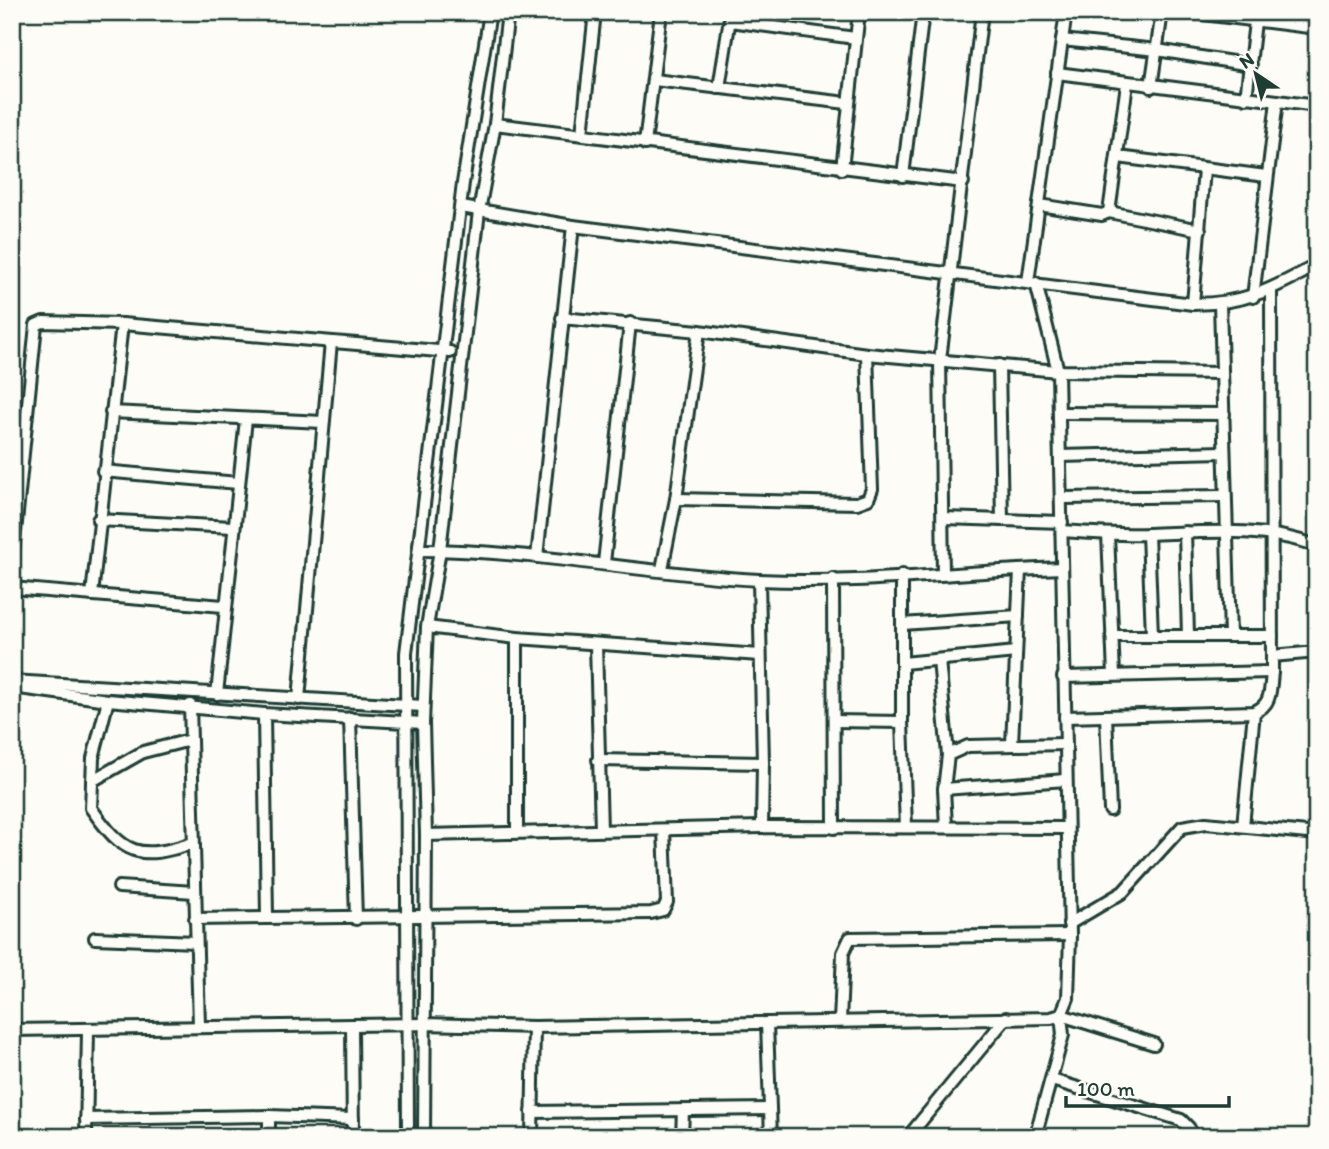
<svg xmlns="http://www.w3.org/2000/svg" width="1329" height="1149" font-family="Itim,sans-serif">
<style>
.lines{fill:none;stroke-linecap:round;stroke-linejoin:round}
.minor-casing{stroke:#1f3d34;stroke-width:16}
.minor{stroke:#fdfcf7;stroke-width:10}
</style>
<rect width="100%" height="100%" fill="#fdfcf7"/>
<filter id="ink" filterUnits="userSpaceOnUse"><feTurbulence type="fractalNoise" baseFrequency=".0143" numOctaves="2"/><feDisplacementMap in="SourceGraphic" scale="14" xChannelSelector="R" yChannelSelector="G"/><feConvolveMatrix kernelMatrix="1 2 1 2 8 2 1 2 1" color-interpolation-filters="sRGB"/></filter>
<g filter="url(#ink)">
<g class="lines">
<defs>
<g id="minor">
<path d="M1186,12L1317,28"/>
<path d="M730,21L855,38"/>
<path d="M1062,40L1157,50L1251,65"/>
<path d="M1057,73L1317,106"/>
<path d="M654,80L847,103"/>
<path d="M1151,87L1162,12"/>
<path d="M719,88L731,12"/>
<path d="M1246,98L1255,22"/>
<path d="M495,124L963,182"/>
<path d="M582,134L595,12"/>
<path d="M645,144L661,12"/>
<path d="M1118,157L1266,176"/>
<path d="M842,169L859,12"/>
<path d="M903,176L923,12"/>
<path d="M1039,205L1102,215L1109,212L1127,84"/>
<path d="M461,207L573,226L1193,304C1245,304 1273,289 1317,265"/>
<path d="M1109,212L1200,230"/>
<path d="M1028,282L1066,12"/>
<path d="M1253,297L1277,101"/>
<path d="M1193,304L1204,169"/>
<path d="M1220,304L1230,635"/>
<path d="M562,318L699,331L867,354L1058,371L1222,373"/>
<path d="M999,365L1002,520"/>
<path d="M111,412L323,422"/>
<path d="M1059,413L1224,414"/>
<path d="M1060,456L1224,452"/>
<path d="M103,471L238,483"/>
<path d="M1062,498L1225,496"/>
<path d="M676,499L857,503L868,499L872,489L867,354"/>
<path d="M944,518L1062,522"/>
<path d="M98,520L233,527"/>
<path d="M1062,531C1091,533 1120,535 1149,534C1206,532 1263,526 1317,546"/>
<path d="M1185,532L1188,635"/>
<path d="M1108,534L1114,675"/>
<path d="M1148,534L1152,635"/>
<path d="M420,550C533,550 646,574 759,580C860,585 962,571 1062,568"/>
<path d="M537,557L573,226"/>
<path d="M12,562L36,325L43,322L122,324L450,352"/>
<path d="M604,563L630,323"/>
<path d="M662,569L676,499L699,331"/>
<path d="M943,574L940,360L982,12"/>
<path d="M902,575V722L906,827"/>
<path d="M833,579L834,828"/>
<path d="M759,580L763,763L762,827"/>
<path d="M12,588L223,606"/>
<path d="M92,595L122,324"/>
<path d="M902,624L1018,616"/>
<path d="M427,627L517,638L760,655"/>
<path d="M1112,636H1272"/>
<path d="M596,644L601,830"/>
<path d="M1272,656L1317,652"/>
<path d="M939,660L948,755"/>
<path d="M903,663L1016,652"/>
<path d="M1063,677L1272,672"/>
<path d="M12,681L423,706"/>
<path d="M12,687L108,700L264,714L423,723"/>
<path d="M217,694L246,419"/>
<path d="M299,699L331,342"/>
<path d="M108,700L93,758L91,808C124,855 138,861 193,843"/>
<path d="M190,705L199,1025"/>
<path d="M264,714L267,917"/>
<path d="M1106,716L1110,810"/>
<path d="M1065,717L1254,712C1272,705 1270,690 1272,672L1271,290"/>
<path d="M350,718L356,919"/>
<path d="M834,721L902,722"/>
<path d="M1012,744L1020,570"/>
<path d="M598,760L763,763"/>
<path d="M92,781L143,752L190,740"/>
<path d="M944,789L1066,780"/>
<path d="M946,826L944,789L948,755L968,746L1065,744"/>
<path d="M1243,826L1254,712"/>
<path d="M517,832V638"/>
<path d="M426,835L762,827L1067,828"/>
<path d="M119,887L194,892"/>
<path d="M195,919L651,913L663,910L667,902L664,830"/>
<path d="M1069,924L1123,892L1182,827L1206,823L1317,834"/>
<path d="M95,938L196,942"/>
<path d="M840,1021L843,953L850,938L1070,935"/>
<path d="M767,1023L771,1137"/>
<path d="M352,1026L353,1137"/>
<path d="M12,1030L424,1024L534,1027L1051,1018L1061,1015L1068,998L1070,935L1058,371L1036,283"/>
<path d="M1052,1080L1181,1120L1189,1128L1188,1137"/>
<path d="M532,1112L770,1109"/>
<path d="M86,1119L269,1116L353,1119"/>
<path d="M86,1137L88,1031"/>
<path d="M269,1137V1116"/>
<path d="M408,1137L406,653L463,183L490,12"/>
<path d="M424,1137L426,835L423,723L427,627L440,550L479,211L495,124L508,12"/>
<path d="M532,1137L534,1027"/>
<path d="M682,1137L683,1110"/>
<path d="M908,1137L1006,1018"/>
<path d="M1035,1137L1063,1035L1061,1015L1154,1044"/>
</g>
</defs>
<use href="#minor" class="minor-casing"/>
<use href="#minor" class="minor"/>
</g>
</g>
<rect width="1329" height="1149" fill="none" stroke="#fdfcf7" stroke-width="42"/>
<rect x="21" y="21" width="1287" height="1107" fill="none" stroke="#1f3d34" stroke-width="2.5" filter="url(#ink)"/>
<g transform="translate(1256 74) rotate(325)" stroke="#fdfcf7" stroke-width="5" paint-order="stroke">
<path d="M0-5L12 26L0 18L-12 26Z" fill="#1f3d34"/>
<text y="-10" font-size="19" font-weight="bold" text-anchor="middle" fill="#1f3d34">N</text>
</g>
<path d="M1066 1096v10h163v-10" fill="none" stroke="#1f3d34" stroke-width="3.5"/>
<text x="1077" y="1096" font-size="21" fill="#1f3d34" stroke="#fdfcf7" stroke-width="5" paint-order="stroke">100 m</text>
</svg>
